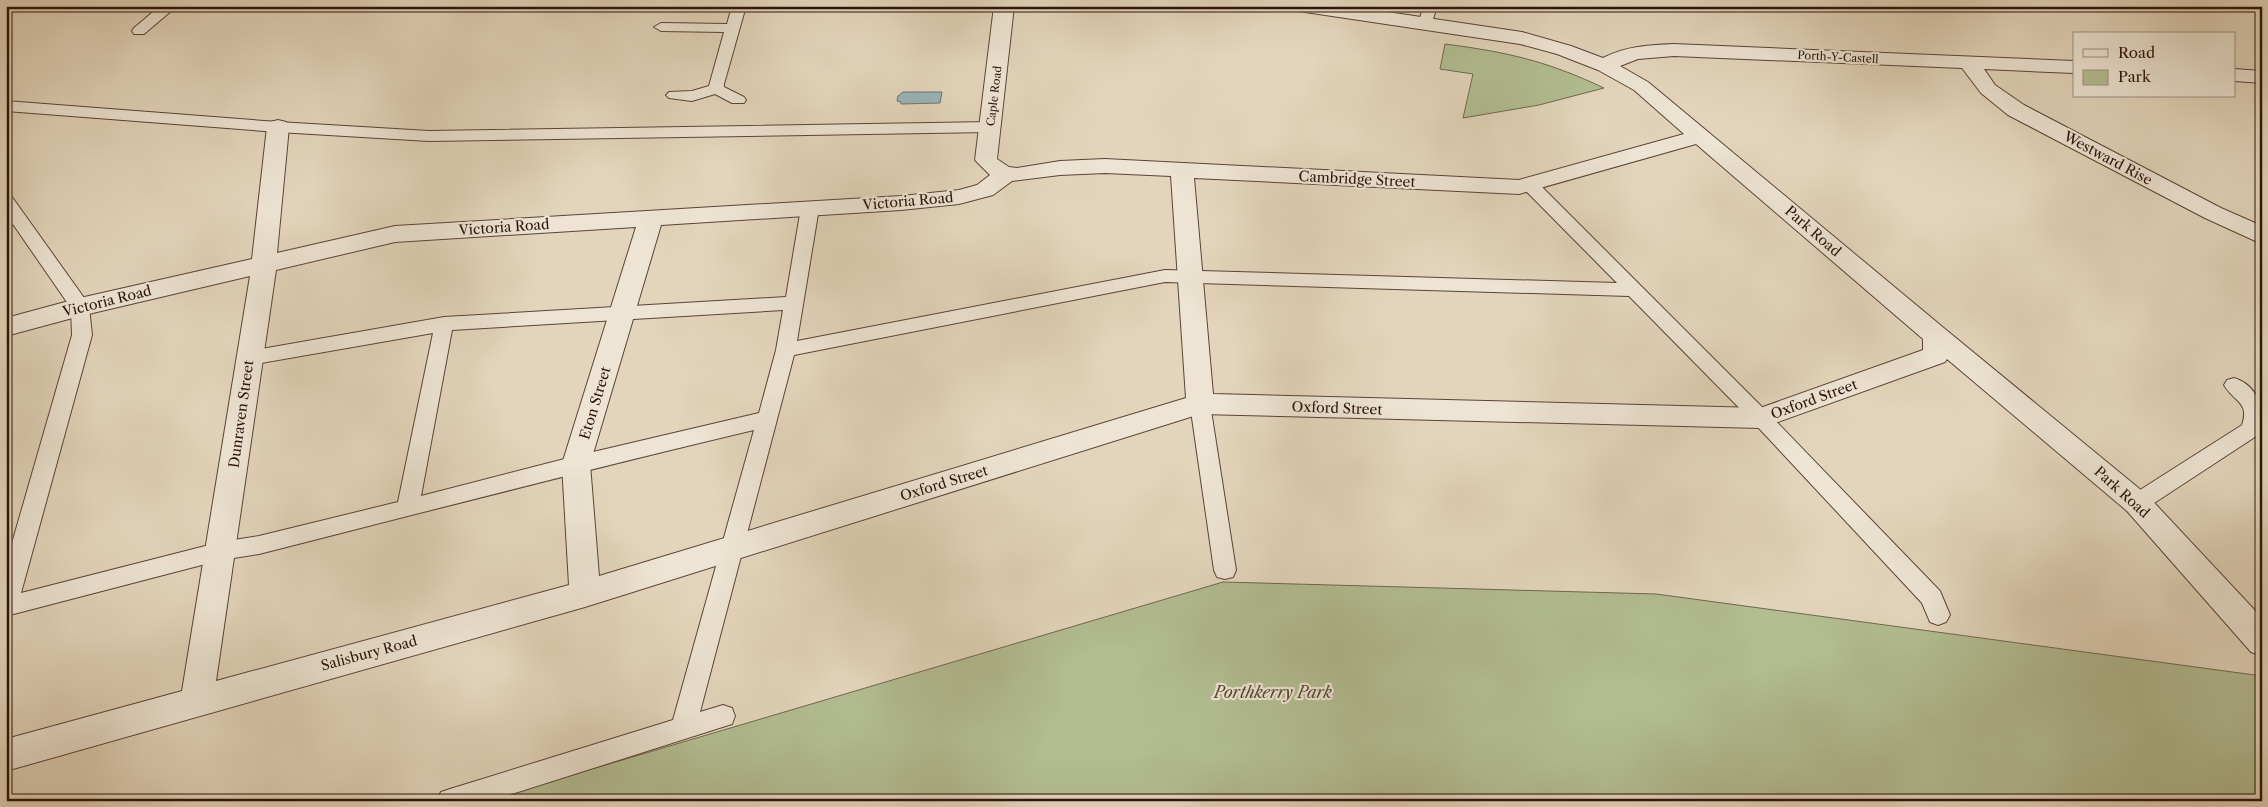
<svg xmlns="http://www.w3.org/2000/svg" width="2268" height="807" font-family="'Libre Caslon Text',serif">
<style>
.green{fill:#b2bd92;stroke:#6f684e}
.water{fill:#9ab6bb;stroke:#6e7575}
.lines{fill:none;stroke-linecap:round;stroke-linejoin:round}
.lane-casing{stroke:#5a4437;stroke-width:2}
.street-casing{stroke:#5a4437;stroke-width:2}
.lane{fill:#ede4d3;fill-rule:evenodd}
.street{fill:#ede4d3;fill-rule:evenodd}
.labels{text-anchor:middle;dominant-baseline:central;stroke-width:4.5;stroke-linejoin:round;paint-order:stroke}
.far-street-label{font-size:11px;fill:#2c140b;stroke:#ede4d3}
.street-label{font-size:14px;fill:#2c140b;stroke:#ede4d3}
.near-park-label{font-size:16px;font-style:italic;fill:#544734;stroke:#ede4d3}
</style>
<rect width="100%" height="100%" fill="#e3d5bc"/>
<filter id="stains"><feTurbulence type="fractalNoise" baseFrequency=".004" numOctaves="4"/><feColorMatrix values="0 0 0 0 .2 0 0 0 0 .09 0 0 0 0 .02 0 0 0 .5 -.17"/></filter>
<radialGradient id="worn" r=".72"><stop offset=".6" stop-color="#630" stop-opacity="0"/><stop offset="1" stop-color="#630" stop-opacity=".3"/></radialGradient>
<g class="green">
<path d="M1445,44C1507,52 1547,61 1604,88L1539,105L1463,118L1473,74L1440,69Z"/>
<path d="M1223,582L1656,594L2262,676V801H484Z"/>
</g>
<path class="water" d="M903,92H942L940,103L901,104V102L897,101L898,96Z"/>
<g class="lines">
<defs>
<g id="lane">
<path d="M160,6H177L144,34H134L132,31L134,28Z"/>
<path d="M732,6H746L724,84V87L744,97L746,100L744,103H732L715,94L692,101L669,98L666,95L669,92L692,91L709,86L724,32L661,31L654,27L661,23L727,24Z"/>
<path d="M1423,6H1437L1431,26H1421L1419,23Z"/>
<path d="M6,101L278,122L429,131L990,122L996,124L998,127L996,130L990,132L429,141L278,132L6,111Z"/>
<path d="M1530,180L1536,181L1768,413L1940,591L1950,615L1946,622L1938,625L1930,622L1922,603L1754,423L1629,296L1165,282L794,355L700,712L723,705L732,708L735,716L732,724L490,801H437L441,792L450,789L673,720L754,430C589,469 424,512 259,554L221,560L6,616V564L72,335L71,308L6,214V196L12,197L87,302L89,307L92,335L21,593L221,542L259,536L398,502L433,333L250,365L243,363L240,358L243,353L250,351L444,317L786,297L801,208L804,204L810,203L816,204L819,208L797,341L1165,270L1617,283L1524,189L1522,185L1524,181ZM783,310L776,350L759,413L576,456L421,496L452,330Z"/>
<path d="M2234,378C2258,385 2268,414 2258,435L2145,509L2137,512L2129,509L2126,503L2129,497L2242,425C2250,402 2234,402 2224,385L2227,380Z"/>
<path d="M1200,397L1207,399L1210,404L1236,570L1233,577L1225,579L1217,577L1214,570L1190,404L1193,399Z"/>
</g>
<g id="street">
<path d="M994,6H1014L997,159L1009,167L1017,168L1060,161L1105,159L1519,180L1684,134L1634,90L1598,70L1557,54L1520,44L1305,12L1298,10L1295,6H1347L1522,32L1571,46L1603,58C1625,46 1650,45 1674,44L2074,61V73L1984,69L1995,85L2024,105L2221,208L2262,226V244L2205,218L2008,115L1981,93L1962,68L1674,56L1638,59L1620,66L1648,82L1945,329L2147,495L2262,618V656L2251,652L2127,511L1947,359L1945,362L1761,428L1200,414L585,607L6,771V739L182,691L250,276L80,316L6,336V318L80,298L252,259L267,127L270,122L278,120L286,122L289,127L277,253L395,226L901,196L959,190L977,185L990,175L975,160ZM1696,144L1923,339V350L1760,408L1213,394L1194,178L1519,194ZM1105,173L1171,176L1186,398L599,576L590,464L661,225L901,210L959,204L993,195L1012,181L1060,175ZM636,227L562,464L569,585L216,681L276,270L395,242Z"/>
<path d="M2234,69L2262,71V83L2234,81Z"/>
</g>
</defs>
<use href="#lane" class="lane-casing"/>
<use href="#street" class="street-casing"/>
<use href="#lane" class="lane"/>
<use href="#street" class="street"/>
</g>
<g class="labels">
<g class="far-street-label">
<text transform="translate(1838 57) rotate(3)">Porth-Y-Castell</text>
<text transform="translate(994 96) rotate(-83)">Caple Road</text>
</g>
<g class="street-label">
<text transform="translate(2108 158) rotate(28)">Westward Rise</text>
<text transform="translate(1357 179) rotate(3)">Cambridge Street</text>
<text transform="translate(908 201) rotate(-5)">Victoria Road</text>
<text transform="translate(504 227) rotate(-4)">Victoria Road</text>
<text transform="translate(1813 231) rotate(41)">Park Road</text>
<text transform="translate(107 301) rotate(-14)">Victoria Road</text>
<text transform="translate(1814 399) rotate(-20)">Oxford Street</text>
<text transform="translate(595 403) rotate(-73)">Eton Street</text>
<text transform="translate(1337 408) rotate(2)">Oxford Street</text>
<text transform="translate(241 414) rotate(-82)">Dunraven Street</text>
<text transform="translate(944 483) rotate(-17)">Oxford Street</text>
<text transform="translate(2122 492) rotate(42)">Park Road</text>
<text transform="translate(369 653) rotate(-15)">Salisbury Road</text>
</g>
<g class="near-park-label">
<text x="1273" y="692">Porthkerry Park</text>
</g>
</g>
<rect width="2268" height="807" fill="none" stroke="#e3d5bc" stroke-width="25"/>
<rect x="8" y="8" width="2253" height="792" fill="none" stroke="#2c140b" stroke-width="2.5"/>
<rect x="12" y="12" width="2243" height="782" fill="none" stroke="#2c140b"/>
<rect x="2073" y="32" width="162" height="65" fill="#ede4d3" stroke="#a09183"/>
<rect x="2083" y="49" width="25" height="8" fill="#ede4d3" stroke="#a09183"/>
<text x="2118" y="58" font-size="15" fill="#2c140b">Road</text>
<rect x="2083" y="70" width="25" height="15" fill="#b2bd92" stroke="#a09183"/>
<text x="2118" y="82" font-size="15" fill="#2c140b">Park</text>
<rect width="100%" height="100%" filter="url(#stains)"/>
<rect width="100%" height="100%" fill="url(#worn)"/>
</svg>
